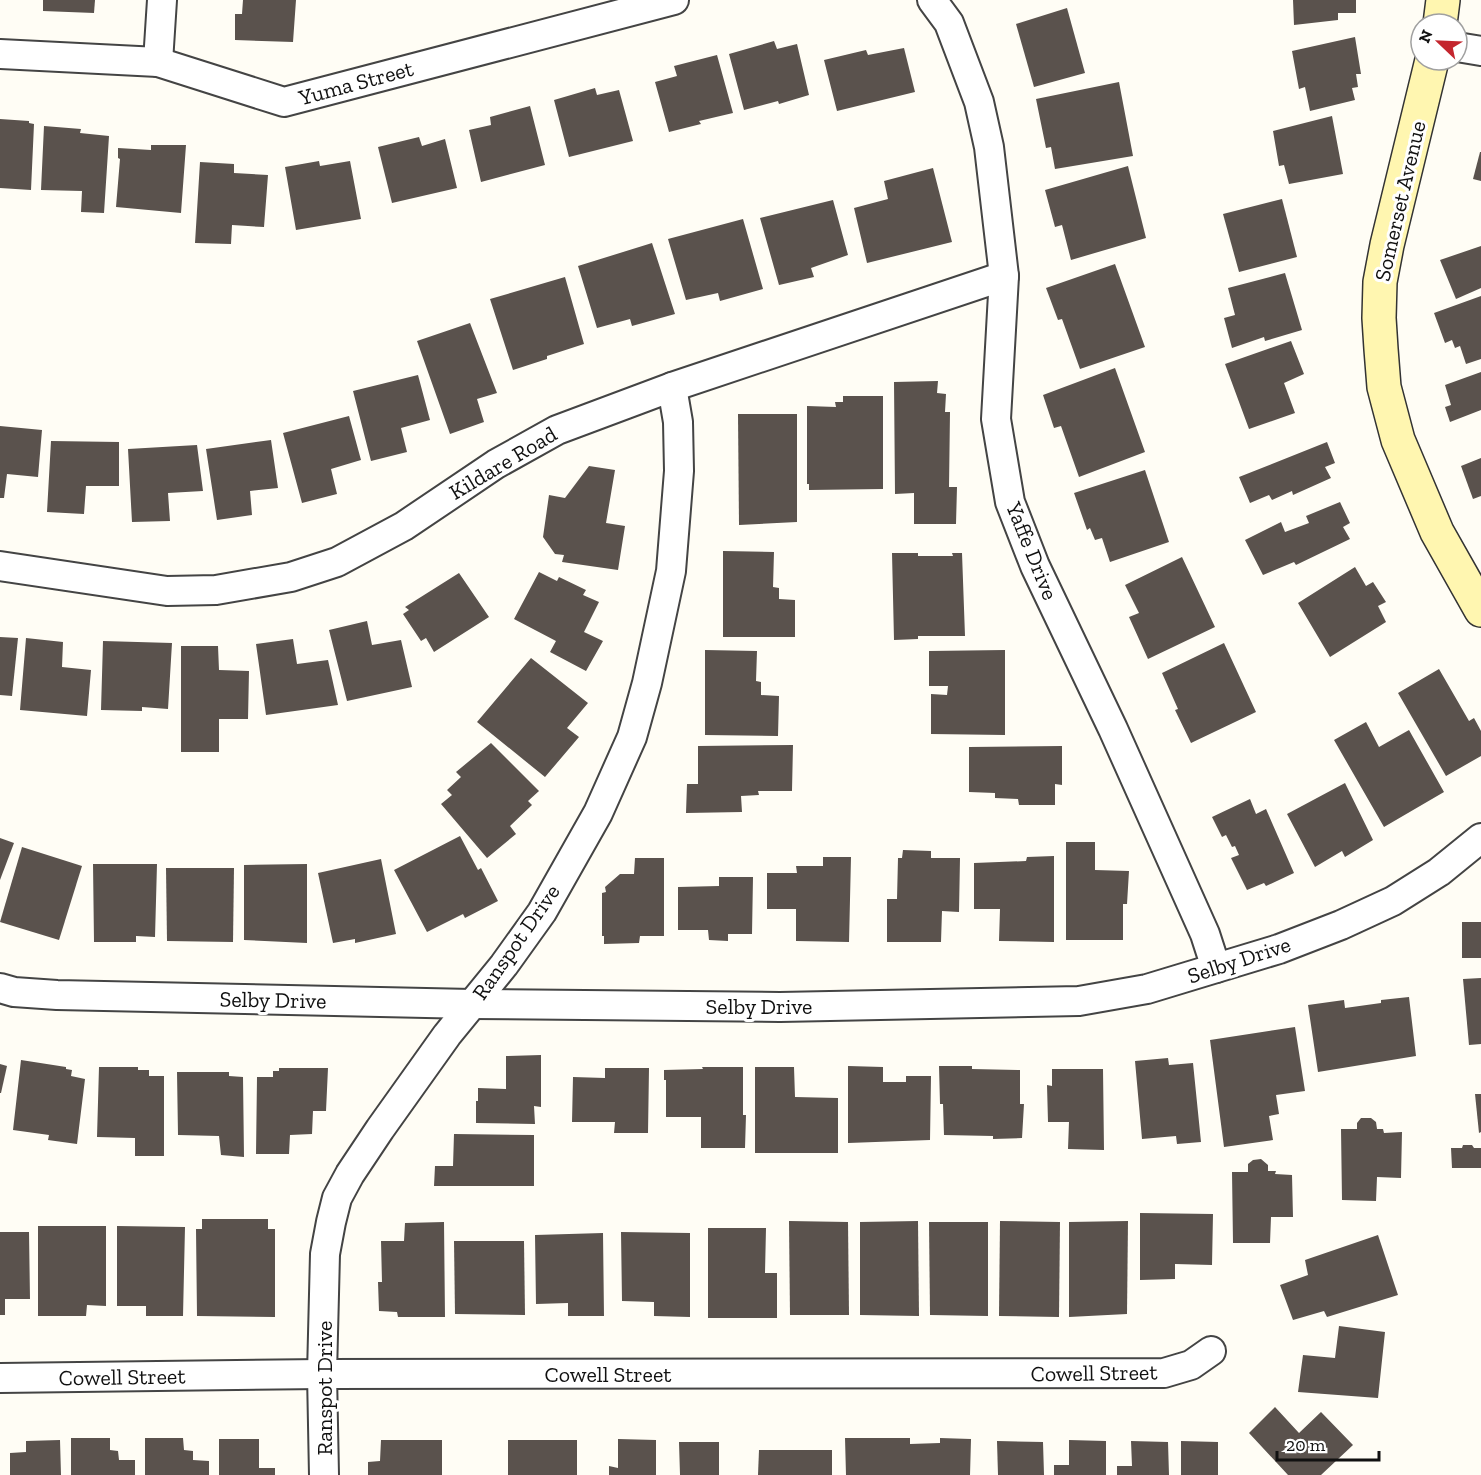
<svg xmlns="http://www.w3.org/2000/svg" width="1481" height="1475" font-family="'Zilla Slab',serif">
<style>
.building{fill:#5a524d}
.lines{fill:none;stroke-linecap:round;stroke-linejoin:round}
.street-casing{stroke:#444;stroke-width:32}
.secondary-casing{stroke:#333;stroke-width:36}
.street{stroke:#fff;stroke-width:28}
.secondary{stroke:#fff6b0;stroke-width:33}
.labels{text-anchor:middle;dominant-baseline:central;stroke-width:6;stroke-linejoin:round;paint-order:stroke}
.street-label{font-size:22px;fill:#111;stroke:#fff}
</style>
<rect width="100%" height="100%" fill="#fffdf5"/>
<g class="building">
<path d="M43,0H95L94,13L43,11Z"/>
<path d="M243,0H296L293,42L235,40V14H242Z"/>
<path d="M1293,0H1356V13H1338V20L1294,25Z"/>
<path d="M1067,8L1085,73L1034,87L1016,24Z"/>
<path d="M1355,37L1361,74H1356L1358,87L1352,88L1355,100L1310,111L1305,87L1299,89L1292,51Z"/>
<path d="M774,41L777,49L797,44L809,95L779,104L778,101L744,110L729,54Z"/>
<path d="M904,48L915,92L837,111L824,60L866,50L868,55Z"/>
<path d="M717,55L733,113L699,121L701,124L669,132L655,82L677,76L674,66Z"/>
<path d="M1119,82L1133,156L1055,169L1051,147L1046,148L1036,99Z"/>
<path d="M595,88L597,95L619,90L633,141L569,157L554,100Z"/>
<path d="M530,106L545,165L481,182L469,130L491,125L490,117Z"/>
<path d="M1332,116L1343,174L1289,184L1284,165L1279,166L1273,131Z"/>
<path d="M0,119L29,121V123L34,124L31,190L0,188Z"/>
<path d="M44,126L81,129L80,133L109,136L104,213L81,212L82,191L41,190Z"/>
<path d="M419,137L422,146L445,139L457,188L392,203L378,147Z"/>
<path d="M151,145H186L181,213L116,207L120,159L118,158V148L151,150Z"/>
<path d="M1480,152H1481V181L1473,179Z"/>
<path d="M319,161L320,166L350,161L361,219L296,230L285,167Z"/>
<path d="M200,162L234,164V173L268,175L264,227L232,225L231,244L195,243Z"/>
<path d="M1128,166L1146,238L1071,260L1062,225L1055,227L1045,190Z"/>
<path d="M933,168L952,242L867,263L854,208L888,199L884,181Z"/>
<path d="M1282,199L1297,257L1239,272L1223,214Z"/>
<path d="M833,200L848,255L811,268L814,277L779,285L760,218Z"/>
<path d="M743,219L763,289L720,301L718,293L686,300L668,239Z"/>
<path d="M652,243L675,314L632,326L630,319L597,328L578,266Z"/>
<path d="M1481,246V288L1456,299L1440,260Z"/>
<path d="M1115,264L1145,347L1080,369L1062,319L1058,320L1046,288Z"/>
<path d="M1285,273L1302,330L1265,341L1264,337L1232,348L1224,318L1235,315L1228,288Z"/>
<path d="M565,277L584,344L547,356V359L513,370L490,299Z"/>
<path d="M1481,296V359L1466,364L1460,346L1455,348L1452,340L1445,343L1434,313Z"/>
<path d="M470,323L497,393L477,399L484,422L450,434L417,341Z"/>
<path d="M1291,341L1304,374L1284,383L1295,413L1249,429L1225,364Z"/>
<path d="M1115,368L1145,452L1079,477L1061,426L1054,428L1043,395Z"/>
<path d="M1481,372V410L1450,422L1445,407L1451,405L1445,385Z"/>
<path d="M418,375L430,420L401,428L407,452L371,461L353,391Z"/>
<path d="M938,381L937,393L946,394L945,412H950L949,487H957L956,524H914V493L895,494L894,382Z"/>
<path d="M843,396H883V489L809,490V484H807V406L836,407L835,402H843Z"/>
<path d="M738,414H797V522L739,525Z"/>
<path d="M349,416L361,460L331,469L337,494L302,503L283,433Z"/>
<path d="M0,426L42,430L38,477L7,474L4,498H0Z"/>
<path d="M271,440L278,488L250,491L252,515L217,520L206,449Z"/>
<path d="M51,441L119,442V486H86L84,514L47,512Z"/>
<path d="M1327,442L1335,463L1325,467L1331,478L1293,495L1292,491L1272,500L1269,495L1250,503L1239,477Z"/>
<path d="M197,445L203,491L168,493L170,521L132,522L128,449Z"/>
<path d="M1481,458V496L1473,499L1461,466Z"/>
<path d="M589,466L615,470L606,523L625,526L618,570L562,562L564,555L555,554L543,537L549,495L565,498Z"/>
<path d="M1145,470L1169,542L1110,562L1102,538L1095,540L1090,528L1087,530L1074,493Z"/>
<path d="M1340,502L1350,523L1343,527L1350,539L1296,565L1294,562L1263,575L1245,540L1281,522L1285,532L1309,523L1306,516Z"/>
<path d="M723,551L774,552L773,587L779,588V599L795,600V637H723Z"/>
<path d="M892,553H918V556H953L952,553H962L965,636H918V639L894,640Z"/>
<path d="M1182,557L1215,627L1148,659L1129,617L1139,613L1125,585Z"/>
<path d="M1355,567L1366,586L1373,582L1386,602L1378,606L1386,622L1330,657L1298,603Z"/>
<path d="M539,572L557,581L559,577L586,590L583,595L599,602L584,632L603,641L586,671L550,652L556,641L514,619Z"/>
<path d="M459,573L489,617L434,652L426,638L421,641L403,614L409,610L405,607Z"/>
<path d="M367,621L372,645L401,640L412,687L347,701L329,630Z"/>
<path d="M0,637L18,638L12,696L0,695Z"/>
<path d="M26,638L63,642L62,667L91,670L87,716L20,710Z"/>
<path d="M293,639L297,664L328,660L338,705L266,715L256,644Z"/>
<path d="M103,641L172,643L168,709L142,707V711L101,710Z"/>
<path d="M1224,643L1256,712L1191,743L1175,710L1178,709L1162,673Z"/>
<path d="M181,646H218L219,670L249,671L248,719H219V752H181Z"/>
<path d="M705,650L757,651L756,681L761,682V695L779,696L778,736L705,735Z"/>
<path d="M1005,650V735L931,734V694L947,695L948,686H929V651Z"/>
<path d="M531,658L588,703L567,728L579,737L545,777L477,722Z"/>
<path d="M1439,669L1469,721L1474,718L1481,731V756L1446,776L1398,693Z"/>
<path d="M1366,722L1379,747L1409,730L1444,792L1384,827L1334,740Z"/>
<path d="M491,743L539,791L528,801L532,805L510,826L516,834L487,858L441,804L452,795L447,790L461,777L456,772Z"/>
<path d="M793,745L792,791H758L759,795L741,796L742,812L686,813L687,784H698V746Z"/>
<path d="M1062,746V785L1055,784V805H1019L1018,799L995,798V793L969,792V747Z"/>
<path d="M1345,783L1373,840L1345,857L1342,851L1315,867L1287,814Z"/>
<path d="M1250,799L1256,814L1266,809L1294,873L1266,886L1264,883L1247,890L1231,858L1239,855L1235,846L1232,847L1226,835L1222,837L1212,817Z"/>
<path d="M460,836L478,870L481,868L498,901L465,918L463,914L427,932L394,870Z"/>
<path d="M0,838L14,843L0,880Z"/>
<path d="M1066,842H1095V870L1129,871L1127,904H1123V940H1066Z"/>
<path d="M22,847L82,866L59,940L0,922Z"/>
<path d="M903,850L931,851V858H960L959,912L942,911L941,942H887V899H897L898,858H902Z"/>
<path d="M1054,856V942L999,941L1000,909H974V863L1026,861L1027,857Z"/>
<path d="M823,857H851L849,942L796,941V909H767V873H797L796,866H823Z"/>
<path d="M635,858H664V936H640L639,943L604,944V936H602V893L606,892L605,887L620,874H634Z"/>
<path d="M381,859L396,934L355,943V939L333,943L318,873Z"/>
<path d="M93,864H157L155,937L136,936V942H94Z"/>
<path d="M307,864V943L244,940V865Z"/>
<path d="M166,868H234L233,942L167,941Z"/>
<path d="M719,877H753L752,934H728V941L709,940L708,930H678V887L719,886Z"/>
<rect x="1462" y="922" width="19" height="36"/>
<path d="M1481,978V1044L1469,1045L1463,979Z"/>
<path d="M1409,997L1416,1056L1318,1072L1308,1005L1344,1000L1345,1008L1381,1003V1000Z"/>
<path d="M1295,1027L1305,1091L1276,1095L1279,1114L1269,1116L1273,1140L1224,1147L1210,1040Z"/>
<path d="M541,1055V1107L534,1106L535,1124L476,1123V1101H478V1088L506,1089V1056Z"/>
<path d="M1168,1058L1169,1065L1193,1063L1201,1142L1177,1144L1176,1136L1142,1139L1135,1061Z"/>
<path d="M21,1060L66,1067V1069L72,1070L71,1076L85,1079L77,1144L48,1140L49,1135L13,1130Z"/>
<path d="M0,1064L7,1066L1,1093H0Z"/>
<path d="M848,1066L883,1067V1082H906V1076H931L930,1140L848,1143Z"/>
<path d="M939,1066H972V1069L1020,1070V1104H1024L1022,1138L993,1139V1136L944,1135L943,1104H940Z"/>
<path d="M99,1067H138V1070H149V1076H164V1156H135V1138L97,1137Z"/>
<path d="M702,1067H743V1115H746L745,1148H701V1117H666V1080H664V1070L703,1069Z"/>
<path d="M755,1067H794L795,1097L838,1098V1153H755Z"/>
<path d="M279,1068H328L326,1111H313L312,1134L290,1135L289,1154H256L257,1077H273V1071H279Z"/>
<path d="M605,1068H649L648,1133H614L615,1122H572L573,1077L605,1078Z"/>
<path d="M1052,1069H1103L1104,1150L1068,1149L1069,1122H1048L1047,1085L1052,1086Z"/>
<path d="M177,1072H229V1076L243,1077L244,1157L221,1155L219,1136L178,1135Z"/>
<path d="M1475,1094H1481V1132L1479,1133Z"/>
<path d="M1361,1118H1371L1376,1122L1377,1129H1383L1384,1133L1402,1132L1401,1178L1377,1177L1376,1201L1342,1200L1341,1129H1357V1123Z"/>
<path d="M454,1134L534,1135V1186H434L435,1166H453Z"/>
<path d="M1463,1145H1472L1474,1148H1481V1168H1452L1451,1148H1462Z"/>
<path d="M1261,1159L1268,1165V1171H1276L1275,1174L1292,1175L1293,1217H1271L1270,1243H1233L1232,1172H1248V1164L1253,1160Z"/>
<path d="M1140,1213L1213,1214L1212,1265L1175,1264V1279L1140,1280Z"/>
<path d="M202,1219H268V1229H275V1317L197,1316L196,1229H202Z"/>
<path d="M789,1221L848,1222L849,1315H790Z"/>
<path d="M918,1221L919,1316L860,1315V1222Z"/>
<path d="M1000,1221L1060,1222L1059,1317L999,1316Z"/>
<path d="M1128,1221L1127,1314L1069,1317V1222Z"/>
<path d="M444,1222L445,1317H398L397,1312L379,1311L378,1282H382L381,1241H404L405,1223Z"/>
<path d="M929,1222H988V1316L930,1315Z"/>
<path d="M38,1226H106V1306L87,1305L86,1316H38Z"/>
<path d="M117,1226L185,1227L183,1316H146V1306H117Z"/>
<path d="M708,1228H766L765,1273H777V1318H708Z"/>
<path d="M0,1232H29L30,1299H5V1315H0Z"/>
<path d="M621,1232L690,1233V1317L654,1316V1302L622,1301Z"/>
<path d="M603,1233L604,1316H568V1303L536,1304L535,1235Z"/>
<path d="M1378,1235L1398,1295L1327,1317L1324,1311L1293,1320L1280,1285L1308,1275L1305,1260Z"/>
<path d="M454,1241H524L525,1315L455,1314Z"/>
<path d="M1339,1326L1385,1332L1378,1398L1298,1392L1303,1355L1335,1358Z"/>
<path d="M1275,1407L1299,1433L1321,1412L1353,1445L1321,1475H1288L1249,1433Z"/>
<path d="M71,1438H110V1450L118,1451L119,1460H135V1475H71Z"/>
<path d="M145,1438H183L184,1450L193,1451V1460L209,1461V1475H145Z"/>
<path d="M845,1438H910V1444L940,1443V1438L971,1439L970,1475H846Z"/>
<path d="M219,1439H259V1468H275V1475H219Z"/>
<path d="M618,1439L656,1440V1475H609V1466L618,1468Z"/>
<path d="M60,1440L61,1475H10V1453L26,1452V1441Z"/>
<path d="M381,1440H442V1475H368V1462L380,1461Z"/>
<rect x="508" y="1440" width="69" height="35"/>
<path d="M1069,1440L1106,1441V1475H1054V1465H1069Z"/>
<path d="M997,1441L1043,1442L1044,1475H998Z"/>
<path d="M1131,1441L1168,1442L1169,1475H1117V1466H1132Z"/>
<path d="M1181,1441L1218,1442V1475H1181Z"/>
<path d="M679,1442H719V1475H680Z"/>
<path d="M759,1450H832V1475H758Z"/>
</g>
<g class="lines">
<defs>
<g id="street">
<path d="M932,0L949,23L979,102L989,147L1004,276L996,419L1010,502L1035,566L1113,729L1205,934L1216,968"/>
<path d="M1457,47L1481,51"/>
<path d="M0,54L158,62L284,102L674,0"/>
<path d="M158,62L162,0"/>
<path d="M0,566L167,591L216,590L291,577L337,562L404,526L496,464L557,430L672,387L1004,276"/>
<path d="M0,988L14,992L57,995L472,1004L780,1007L1079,1001L1147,989L1279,949L1341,925L1393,901L1439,872L1481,838"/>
<path d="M0,1378L322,1374L1164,1373L1191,1365L1211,1351"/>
<path d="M324,1475L322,1374L325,1254L331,1222L337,1198L350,1174L380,1129L447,1035L504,965L542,912L598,813L632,737L647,683L671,571L679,471L678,422L672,387"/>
</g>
<g id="secondary">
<path d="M1440,24L1443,0"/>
<path d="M1432,60L1387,245L1380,282L1379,318L1381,349L1384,387L1398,440L1437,532L1481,610"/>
</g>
</defs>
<use href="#street" class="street-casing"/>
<use href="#secondary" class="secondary-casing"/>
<use href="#street" class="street"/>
<use href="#secondary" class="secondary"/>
</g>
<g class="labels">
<g class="street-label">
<text transform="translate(356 83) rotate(-15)">Yuma Street</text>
<text transform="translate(1400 201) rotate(-77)">Somerset Avenue</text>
<text transform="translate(503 463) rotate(-31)">Kildare Road</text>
<text transform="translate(1032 551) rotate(68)">Yaffe Drive</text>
<text transform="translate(516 942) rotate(-55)">Ranspot Drive</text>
<text transform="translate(1239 960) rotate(-18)">Selby Drive</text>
<text transform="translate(273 1000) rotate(1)">Selby Drive</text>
<text x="759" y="1006">Selby Drive</text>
<text transform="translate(1094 1373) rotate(-1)">Cowell Street</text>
<text x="608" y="1374">Cowell Street</text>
<text transform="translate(122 1377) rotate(-1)">Cowell Street</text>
<text transform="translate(324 1388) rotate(-90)">Ranspot Drive</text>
</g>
</g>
<g transform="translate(1439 42) rotate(293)"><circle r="28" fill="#ffffff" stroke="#a0a0a0" stroke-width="1.5"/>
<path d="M0-4.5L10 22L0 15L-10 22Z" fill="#c4262e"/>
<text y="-9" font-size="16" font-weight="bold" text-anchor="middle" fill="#111111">N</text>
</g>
<path d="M1277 1451v9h102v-9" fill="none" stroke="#111111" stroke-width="3"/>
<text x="1286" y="1451" font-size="18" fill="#111111" stroke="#ffffff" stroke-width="4.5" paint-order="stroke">20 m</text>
</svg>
